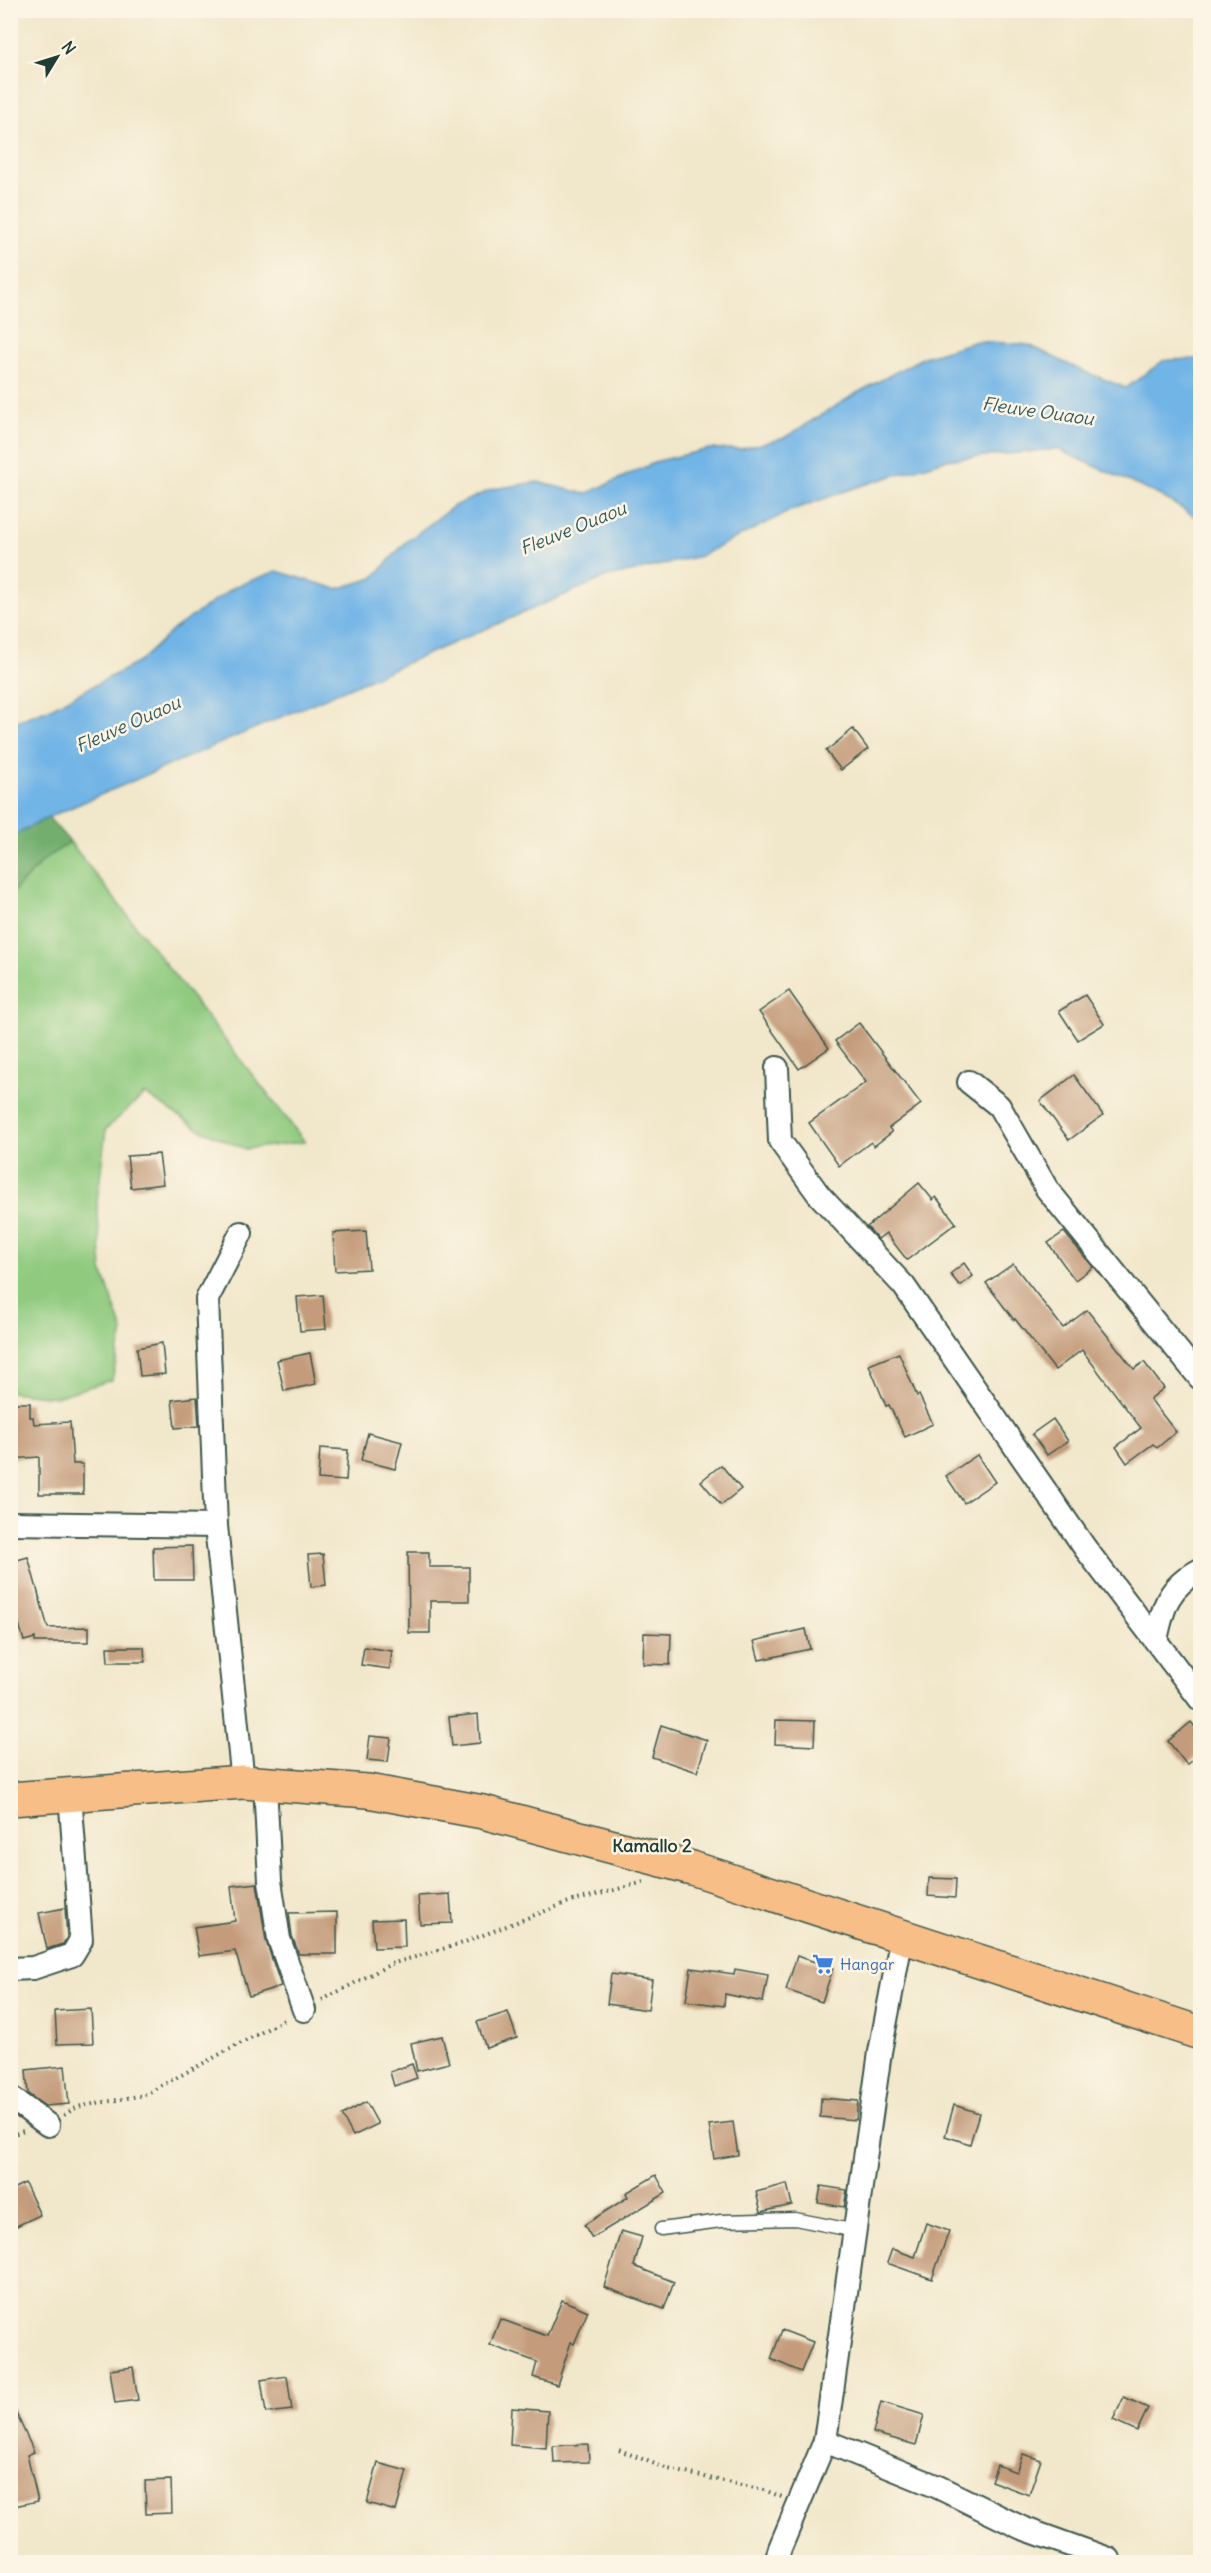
<svg xmlns="http://www.w3.org/2000/svg" width="1211" height="2573" font-family="Delius,sans-serif">
<style>
.green{fill:#8fca7f;stroke:#57845a;stroke-width:1.5}
.forest{fill:#73ae6e;stroke:#497651;stroke-width:1.5}
.water{fill:#71b4e6;stroke:#48788d;stroke-width:1.5}
.building{fill:#c49c7c}
.lines{fill:none;stroke-linecap:round;stroke-linejoin:round}
.service-casing{stroke:#3e564b;stroke-width:15}
.minor-casing{stroke:#3e564b;stroke-width:26}
.trunk-casing{stroke:#3e564b;stroke-width:36}
.path{stroke:#3e564b;stroke-width:4;stroke-dasharray:1.5 4.5;stroke-linecap:butt}
.service{stroke:#fff;stroke-width:12}
.minor{stroke:#fff;stroke-width:22}
.trunk{stroke:#f7be87;stroke-width:33}
.labels{text-anchor:middle;dominant-baseline:central;stroke-width:5;stroke-linejoin:round;paint-order:stroke}
.shop-label{font-size:16px;fill:#366cbe;stroke:#fcf5e5;text-anchor:start}
.water-label{font-size:18px;font-style:italic;fill:#345b60;stroke:#fcf5e5}
.neighbourhood-label{font-size:18px;font-weight:bold;fill:#1f3d34;stroke:#fcf5e5}
</style>
<rect width="100%" height="100%" fill="#fcf5e5"/>
<filter id="ink" filterUnits="userSpaceOnUse"><feTurbulence type="fractalNoise" baseFrequency=".0167" numOctaves="2"/><feDisplacementMap in="SourceGraphic" scale="12" xChannelSelector="R" yChannelSelector="G"/><feConvolveMatrix kernelMatrix="1 2 1 2 8 2 1 2 1" color-interpolation-filters="sRGB"/></filter>
<filter id="wash" filterUnits="userSpaceOnUse"><feTurbulence type="fractalNoise" baseFrequency=".008" numOctaves="4" result="noise"/><feDisplacementMap in="SourceGraphic" scale="24" xChannelSelector="R" yChannelSelector="G"/><feGaussianBlur stdDeviation="1.35" result="paint"/><feColorMatrix in="noise" values="0 0 0 0 0 0 0 0 0 0 0 0 0 0 0 0 0 1.4 0 .05"/><feComposite in="paint" operator="in"/></filter>
<g filter="url(#wash)">
<rect width="100%" height="100%" fill="#f1e7cb"/>
<path class="green" d="M70,842L305,1142L245,1149L199,1129L145,1094L106,1129L97,1203L102,1270L123,1331L112,1380L56,1397L11,1392V894L46,858Z"/>
<path class="forest" d="M48,817L70,842L46,858L11,894V837Z"/>
<path class="water" d="M977,341L1029,345L1078,369L1126,388L1164,360L1200,359V520L1161,496L1057,449L945,460L860,486L792,510L700,556L604,578L49,817L11,837V723L49,709L139,662L174,629L236,586L277,571L337,589L373,578L406,542L454,506L493,489L538,482L586,494L658,461L709,449H741L784,438L857,393L924,357Z"/>
<g id="blocks">
<g class="building">
<path d="M853,729L868,749L841,770L826,751Z"/>
<path d="M789,991L829,1048L799,1069L759,1012Z"/>
<path d="M1085,995L1104,1024L1078,1040L1059,1011Z"/>
<path d="M859,1023L921,1104L889,1128L892,1132L874,1146L871,1142L839,1166L809,1123L866,1082L835,1041Z"/>
<path d="M1074,1075L1103,1115L1069,1140L1040,1101Z"/>
<path d="M159,1154L163,1184L131,1188L127,1156Z"/>
<path d="M919,1183L933,1200L936,1197L956,1223L907,1260L886,1233L878,1239L867,1227Z"/>
<path d="M366,1231L369,1269L335,1271L333,1233Z"/>
<path d="M1064,1232L1093,1267L1075,1280L1048,1243Z"/>
<path d="M964,1263L973,1276L960,1286L950,1274Z"/>
<path d="M1013,1264L1063,1328L1087,1310L1134,1369L1144,1362L1164,1388L1150,1399L1176,1432L1157,1448L1153,1444L1127,1463L1116,1447L1141,1428L1082,1350L1055,1370L1015,1319L1014,1320L986,1283Z"/>
<path d="M323,1295L326,1329L300,1331L297,1297Z"/>
<path d="M162,1343L165,1374L140,1376L137,1348Z"/>
<path d="M310,1353L316,1384L284,1391L277,1360Z"/>
<path d="M899,1353L917,1396L919,1395L933,1424L905,1437L889,1405L886,1406L869,1365Z"/>
<path d="M197,1397L199,1426L175,1428L172,1400Z"/>
<path d="M10,1403H30V1417H33L34,1424L70,1422L73,1464H83V1494H39V1457L10,1459Z"/>
<path d="M1053,1419L1068,1441L1047,1455L1032,1434Z"/>
<path d="M368,1433L402,1442L395,1469L361,1460Z"/>
<path d="M320,1448L348,1450L346,1481L318,1479Z"/>
<path d="M977,1455L995,1482L964,1503L946,1476Z"/>
<path d="M721,1465L741,1489L721,1505L701,1481Z"/>
<path d="M192,1546L193,1580H154L153,1547Z"/>
<path d="M408,1552H429V1567H469V1601H430V1633H409Z"/>
<path d="M323,1554L326,1585L311,1587L308,1555Z"/>
<path d="M28,1557L48,1628L89,1627V1642H35V1638L24,1641L10,1594V1562Z"/>
<path d="M806,1629L810,1649L759,1660L754,1641Z"/>
<path d="M644,1633L671,1634L670,1665L643,1664Z"/>
<path d="M107,1647H144L145,1662H108Z"/>
<path d="M364,1647L392,1651L390,1669L361,1665Z"/>
<path d="M478,1714L480,1743L452,1746L449,1717Z"/>
<path d="M776,1720L815,1721L814,1746L775,1744Z"/>
<path d="M1191,1722L1200,1733V1754L1187,1765L1168,1741Z"/>
<path d="M661,1725L707,1740L697,1772L652,1757Z"/>
<path d="M370,1736L391,1738L388,1762L367,1760Z"/>
<path d="M929,1878L956,1879L955,1898L928,1896Z"/>
<path d="M257,1883L266,1941L281,1986L249,1996L235,1951L199,1956L194,1927L235,1921L231,1886Z"/>
<path d="M450,1894L452,1923L420,1924L418,1896Z"/>
<path d="M65,1908L67,1937L63,1944L47,1949L39,1913Z"/>
<path d="M337,1912V1954H299L292,1936L289,1913Z"/>
<path d="M404,1919L405,1947L374,1948L372,1920Z"/>
<path d="M797,1956L833,1968L822,2002L786,1990Z"/>
<path d="M691,1968L734,1974L735,1969L768,1975L763,2002L725,1994L724,2006L686,2001Z"/>
<path d="M611,1974L652,1980L648,2010L607,2004Z"/>
<path d="M91,2009L93,2043L57,2044L55,2011Z"/>
<path d="M508,2012L517,2038L486,2048L477,2022Z"/>
<path d="M442,2036L449,2063L417,2071L411,2043Z"/>
<path d="M412,2064L417,2078L394,2086L390,2072Z"/>
<path d="M65,2066L69,2104L45,2106L28,2094L26,2070Z"/>
<path d="M821,2098L858,2101L856,2120L820,2117Z"/>
<path d="M366,2102L378,2124L353,2136L342,2115Z"/>
<path d="M954,2105L979,2113L970,2144L945,2136Z"/>
<path d="M733,2122L738,2155L714,2159L709,2125Z"/>
<path d="M656,2175L666,2193L592,2238L584,2225L628,2197L626,2193Z"/>
<path d="M25,2183L40,2215L10,2229V2190Z"/>
<path d="M787,2184L792,2205L761,2212L756,2192Z"/>
<path d="M821,2186L847,2190L844,2207L818,2203Z"/>
<path d="M926,2223L949,2231L932,2279L887,2263L892,2249L915,2257Z"/>
<path d="M621,2231L642,2237L634,2266L674,2282L664,2309L604,2287Z"/>
<path d="M562,2300L588,2311L574,2344L571,2342L557,2385L533,2377L537,2362L490,2345L500,2319L547,2336Z"/>
<path d="M782,2330L813,2342L801,2372L771,2359Z"/>
<path d="M133,2367L138,2400L115,2403L110,2370Z"/>
<path d="M287,2376L292,2410L266,2413L261,2380Z"/>
<path d="M1124,2397L1148,2408L1137,2431L1113,2420Z"/>
<path d="M10,2400L34,2452L27,2455L38,2501L10,2507Z"/>
<path d="M881,2402L924,2415L916,2445L873,2433Z"/>
<path d="M512,2408L548,2411L546,2448L510,2445Z"/>
<path d="M588,2444L589,2462L554,2463L553,2446Z"/>
<path d="M1023,2454L1041,2460L1029,2495L991,2481L997,2465L1016,2472Z"/>
<path d="M378,2463L407,2471L396,2511L367,2503Z"/>
<path d="M171,2480L172,2513L146,2514L145,2481Z"/>
</g>
</g>
</g>
<g filter="url(#ink)">
<use href="#blocks" fill-opacity="0" stroke="#3e564b" stroke-width="1.5"/>
<g class="lines">
<defs>
<path id="service" d="M661,2229L721,2221L795,2219L856,2231"/>
<g id="minor">
<path d="M777,1068L780,1141L819,1195L904,1286L1085,1548L1200,1699"/>
<path d="M969,1082L999,1106L1047,1189L1200,1378"/>
<path d="M241,1233L207,1299L216,1526L243,1782"/>
<path d="M10,1523L216,1526"/>
<path d="M1156,1640C1163,1606 1168,1587 1200,1570"/>
<path d="M265,1784L270,1881L279,1939L304,2010"/>
<path d="M10,1969L33,1968L72,1955L81,1940L70,1794"/>
<path d="M10,2097L48,2125"/>
<path d="M825,2441L938,2487L1022,2528L1109,2559"/>
<path d="M776,2562L780,2548L825,2441L880,2052L902,1936"/>
</g>
<path id="trunk" d="M10,1799L243,1782L368,1791L483,1812L692,1868L1200,2033"/>
</defs>
<use href="#service" class="service-casing"/>
<use href="#minor" class="minor-casing"/>
<use href="#trunk" class="trunk-casing"/>
<g class="path">
<path d="M322,2000L391,1964L460,1944L566,1903L644,1882"/>
<path d="M64,2115L77,2107L144,2095L286,2019"/>
<path d="M10,2135L24,2131"/>
<path d="M619,2450L668,2469L764,2490L782,2497"/>
</g>
<use href="#service" class="service"/>
<use href="#minor" class="minor"/>
<use href="#trunk" class="trunk"/>
</g>
</g>
<defs>
<symbol id="supermarket-bare" viewBox="-9 -9 18 18"><path d="M-6-5.5h2.5l.6 2H6L4.5 2H-2.5L-4.4-4H-6ZM-1.5 3.2a1.3 1.3 0 1 0 .1 0ZM3 3.2a1.3 1.3 0 1 0 .1 0Z" fill="#3f7fe0" stroke="#fcf5e5" stroke-width="2.5" paint-order="stroke"/></symbol>
</defs>
<g fill-rule="evenodd">
<use href="#supermarket-bare" x="808" y="1949" width="30" height="30"/>
</g>
<g class="labels">
<g class="shop-label">
<text x="840" y="1964">Hangar</text>
</g>
<g class="water-label">
<text transform="translate(1038 411) rotate(8)">Fleuve Ouaou</text>
<text transform="translate(573 528) rotate(-22)">Fleuve Ouaou</text>
<text transform="translate(128 724) rotate(-24)">Fleuve Ouaou</text>
</g>
<g class="neighbourhood-label">
<text x="652" y="1845">Kamallo 2</text>
</g>
</g>
<rect width="1211" height="2573" fill="none" stroke="#fcf5e5" stroke-width="36"/>
<g transform="translate(57 57) rotate(52)" stroke="#fcf5e5" stroke-width="4.5" paint-order="stroke">
<path d="M0-4.5L10 22L0 15L-10 22Z" fill="#1f3d34"/>
<text y="-9" font-size="16" font-weight="bold" text-anchor="middle" fill="#1f3d34">N</text>
</g>
</svg>
